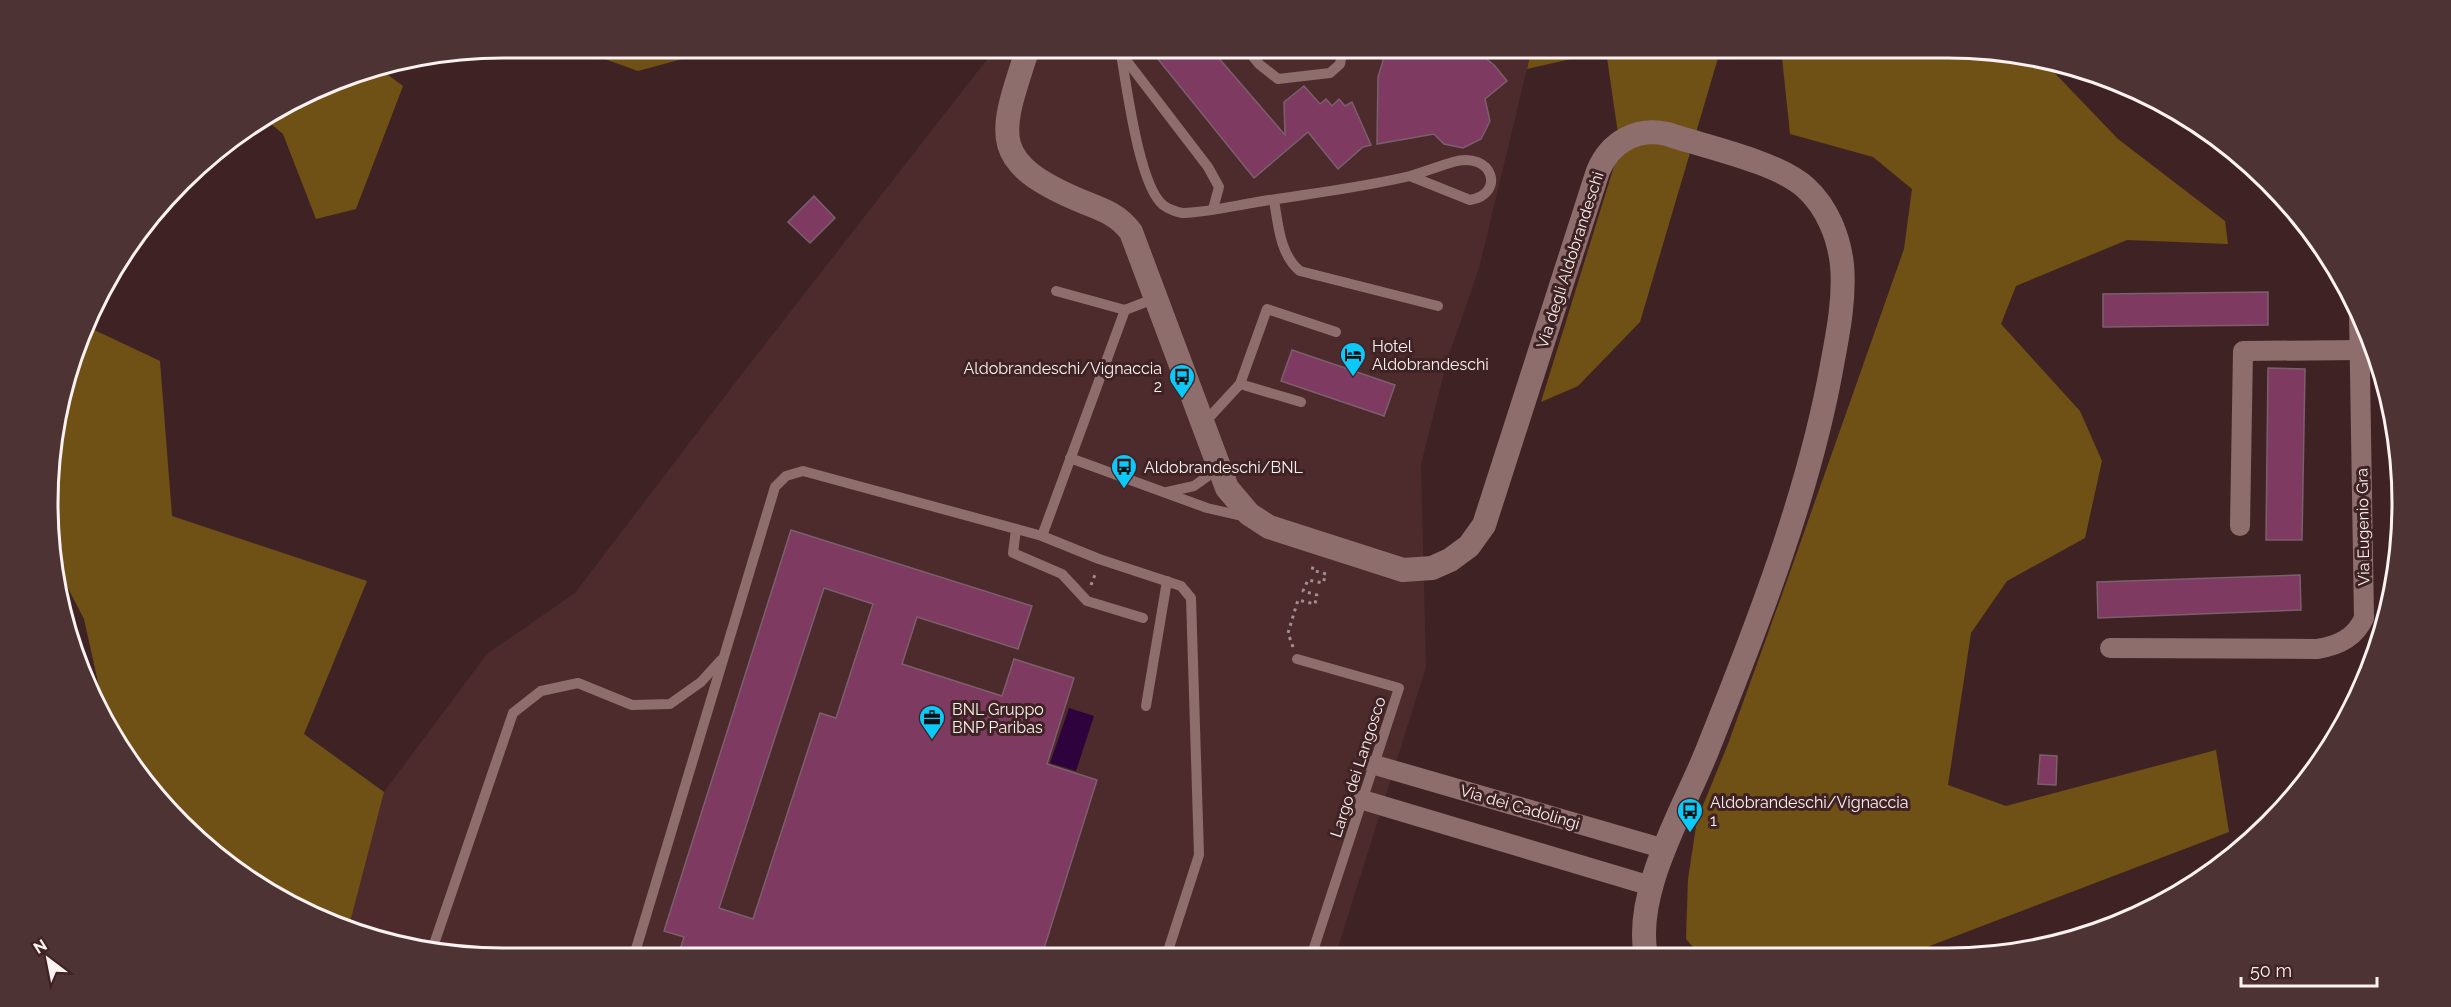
<svg xmlns="http://www.w3.org/2000/svg" width="2451" height="1007" font-family="Raleway,sans-serif">
<style>
.built{fill:#4d2b2c}
.forest{fill:#6f5115}
.water{fill:#2e023c}
.building{fill:#7e3a60;stroke:#7c5f6d;stroke-width:1.5;fill-rule:evenodd}
.lines{fill:none;stroke-linecap:round;stroke-linejoin:round}
.path{stroke:#a18e8e;stroke-width:3;stroke-dasharray:3 4.5;stroke-linecap:butt}
.service{stroke:#8e6d6d;stroke-width:10}
.minor{stroke:#8e6d6d;stroke-width:20}
.tertiary{stroke:#8e6d6d;stroke-width:24}
.labels{text-anchor:middle;dominant-baseline:central;stroke-width:6;stroke-linejoin:round;paint-order:stroke}
.street-label{font-size:16px;fill:#fdf1f1;stroke:#3f2324}
.poi-label{font-size:16px;fill:#fdf1f1;stroke:#3f2324;text-anchor:start}
.rim{fill:none;stroke:#fdf1f1;stroke-width:3}
</style>
<rect width="100%" height="100%" fill="#3f2324"/>
<path class="built" d="M996,48H1532L1479,268L1447,361L1421,464L1426,667L1335,957L504,959L362,936L351,917L384,792L487,654L575,593L745,370Z"/>
<g class="forest">
<path d="M574,48H686V58L638,71Z"/>
<path d="M1532,48H1721L1640,322L1578,386L1541,402L1620,147L1606,51L1527,69Z"/>
<path d="M1781,48H1947L2046,64L2118,139L2225,221L2228,244L2127,240L2016,286L2001,324L2080,411L2102,461L2085,538L2007,581L1971,633L1948,785L2006,806L2216,750L2229,832L1906,955L1701,956L1686,939L1688,879L1697,820L1728,744L1789,575L1904,249L1912,189L1873,157L1790,134Z"/>
<path d="M380,69L403,86L356,209L316,219L283,134L264,118C293,97 345,74 380,69Z"/>
<path d="M86,326L160,361L172,516L367,581L304,734L384,792L348,930L226,865L161,804L109,732L84,619L56,565L52,444L72,357Z"/>
</g>
<path class="water" d="M1069,708L1094,716L1076,771L1050,763Z"/>
<g class="building">
<path d="M1149,48H1210L1285,135L1284,102L1304,86L1320,104L1326,99L1332,106L1339,99L1345,106L1352,102L1371,145L1363,147L1338,169L1308,132L1254,178Z"/>
<path d="M1387,48H1473L1494,65L1507,81L1485,99L1490,121L1481,139L1463,148L1444,144L1434,134L1377,144L1378,77Z"/>
<path d="M814,196L835,218L810,243L788,222Z"/>
<path d="M2268,292V325L2103,327V294Z"/>
<path d="M1292,350L1395,385L1384,416L1281,381Z"/>
<path d="M2268,368L2305,369L2302,540H2266Z"/>
<path d="M791,530L1032,606L1018,649L917,617L902,664L1002,696L1014,659L1074,678L1047,764L1097,780L1041,958H945L930,953L929,958H741L713,950L710,958L677,959L684,937L664,931ZM824,588L873,604L836,718L820,713L753,919L719,908Z"/>
<path d="M2300,575L2301,610L2098,618L2097,582Z"/>
<path d="M2040,755L2057,756L2056,785L2038,784Z"/>
</g>
<g class="lines">
<g class="path">
<path d="M1091,585L1096,572"/>
<path d="M1293,647L1288,633L1298,600L1315,604L1317,595L1303,591L1308,580L1323,583L1326,574L1312,570L1314,563"/>
</g>
<g class="service">
<path d="M1246,48L1259,64L1278,79L1330,73L1340,64L1343,48"/>
<path d="M1121,54C1127,88 1139,185 1163,205C1168,209 1179,213 1184,213C1208,212 1233,206 1257,202C1307,194 1360,188 1410,176C1424,172 1439,166 1453,162C1493,150 1506,194 1470,200L1410,176"/>
<path d="M1123,56L1208,167L1219,187L1213,209"/>
<path d="M1274,200C1278,224 1280,255 1300,271L1438,306"/>
<path d="M1056,291L1125,310"/>
<path d="M1240,384L1301,402"/>
<path d="M1204,423L1240,384L1267,309L1336,332"/>
<path d="M1070,458L1207,508L1246,517"/>
<path d="M1167,492L1194,486L1219,468"/>
<path d="M1016,529L1013,553L1062,574L1087,601L1143,618"/>
<path d="M1042,536L1099,559L1181,586L1191,598L1199,855L1166,957"/>
<path d="M1297,659L1399,688L1311,957"/>
<path d="M1146,706L1167,581"/>
<path d="M433,947L513,713L541,691L578,683L632,705L670,704L701,682L721,660"/>
<path d="M633,959L775,487L786,476L803,471L1042,536L1125,310L1156,298"/>
</g>
<g class="minor">
<path d="M2240,526L2243,351L2360,350"/>
<path d="M2110,648L2317,649C2338,646 2355,638 2364,618L2359,311"/>
<path d="M1375,765L1665,849"/>
<path d="M1363,800L1651,886"/>
</g>
<path class="tertiary" d="M1028,48C1000,134 986,161 1081,201C1101,209 1118,214 1131,232L1227,488L1249,514L1269,527L1403,570L1432,568L1450,560L1469,546L1484,525L1598,171C1610,142 1637,127 1667,134C1706,147 1778,162 1806,188C1827,207 1839,237 1842,265C1845,298 1838,333 1832,365C1809,494 1756,629 1707,751C1684,809 1633,892 1646,956"/>
</g>
<defs>
<symbol id="hotel-pin" viewBox="-11 -11 22 30"><path d="M0 17L-7.5 6A9.5 9.5 0 1 1 7.5 6Z" fill="#0bcafa" stroke="#3f2324"/><path d="M-6-4.5h1.5V1H6V5H4.5V3h-9V5H-6ZM-4 0a1.8 1.8 0 1 1 3.6 0ZM.5 0V-2.5h3Q6-2.5 6 0Z" fill="#111"/></symbol>
<symbol id="bus-pin" viewBox="-11 -11 22 30"><path d="M0 17L-7.5 6A9.5 9.5 0 1 1 7.5 6Z" fill="#0bcafa" stroke="#3f2324"/><path d="M-5-6H5V4H4V6H2V4H-2V6H-4V4H-5ZM-3.5-4V0h7V-4ZM-3.5 1.2v1.5H-2V1.2ZM2 1.2v1.5H3.5V1.2Z" fill="#111"/></symbol>
<symbol id="office-pin" viewBox="-11 -11 22 30"><path d="M0 17L-7.5 6A9.5 9.5 0 1 1 7.5 6Z" fill="#0bcafa" stroke="#3f2324"/><path d="M-6-3h4V-5.5h4V-3h4V5H-6ZM-1-4.5V-3h2v-1.5ZM-6 0V1H6V0Z" fill="#111"/></symbol>
</defs>
<g fill-rule="evenodd">
<use href="#hotel-pin" x="1338" y="340" width="30" height="40"/>
<use href="#bus-pin" x="1167" y="362" width="30" height="40"/>
<use href="#bus-pin" x="1109" y="452" width="30" height="40"/>
<use href="#office-pin" x="917" y="703" width="30" height="40"/>
<use href="#bus-pin" x="1675" y="796" width="30" height="40"/>
</g>
<g class="labels">
<g class="street-label">
<text transform="translate(1570 260) rotate(-72)">Via degli Aldobrandeschi</text>
<text transform="translate(2363 527) rotate(-91)">Via Eugenio Gra</text>
<text transform="translate(1358 767) rotate(-72)">Largo dei Langosco</text>
<text transform="translate(1520 807) rotate(16)">Via dei Cadolingi</text>
</g>
<g class="poi-label">
<text x="1372" y="346">Hotel<tspan x="1372" dy="18">Aldobrandeschi</tspan></text>
<text x="1162" y="368" text-anchor="end">Aldobrandeschi/Vignaccia<tspan x="1162" dy="18">2</tspan></text>
<text x="1144" y="467">Aldobrandeschi/BNL</text>
<text x="952" y="709">BNL Gruppo<tspan x="952" dy="18">BNP Paribas</tspan></text>
<text x="1710" y="802">Aldobrandeschi/Vignaccia<tspan x="1710" dy="18">1</tspan></text>
</g>
</g>
<path d="M0 0H2451V1007H0ZM503 58H1947A445 445 0 0 1 2392 503V503A445 445 0 0 1 1947 948H503A445 445 0 0 1 58 503V503A445 445 0 0 1 503 58Z" fill="#4e3334" fill-rule="evenodd"/>
<path class="rim" d="M503 58H1947A445 445 0 0 1 2392 503V503A445 445 0 0 1 1947 948H503A445 445 0 0 1 58 503V503A445 445 0 0 1 503 58Z"/>
<g transform="translate(48 959) rotate(328)" stroke="#3f2324" stroke-width="4.5" paint-order="stroke">
<path d="M0-4.5L10 22L0 15L-10 22Z" fill="#fdf1f1"/>
<text y="-9" font-size="16" font-weight="bold" text-anchor="middle" fill="#fdf1f1">N</text>
</g>
<path d="M2241 977v9h136v-9" fill="none" stroke="#fdf1f1" stroke-width="3"/>
<text x="2250" y="977" font-size="18" fill="#fdf1f1" stroke="#3f2324" stroke-width="4.5" paint-order="stroke">50 m</text>
</svg>
